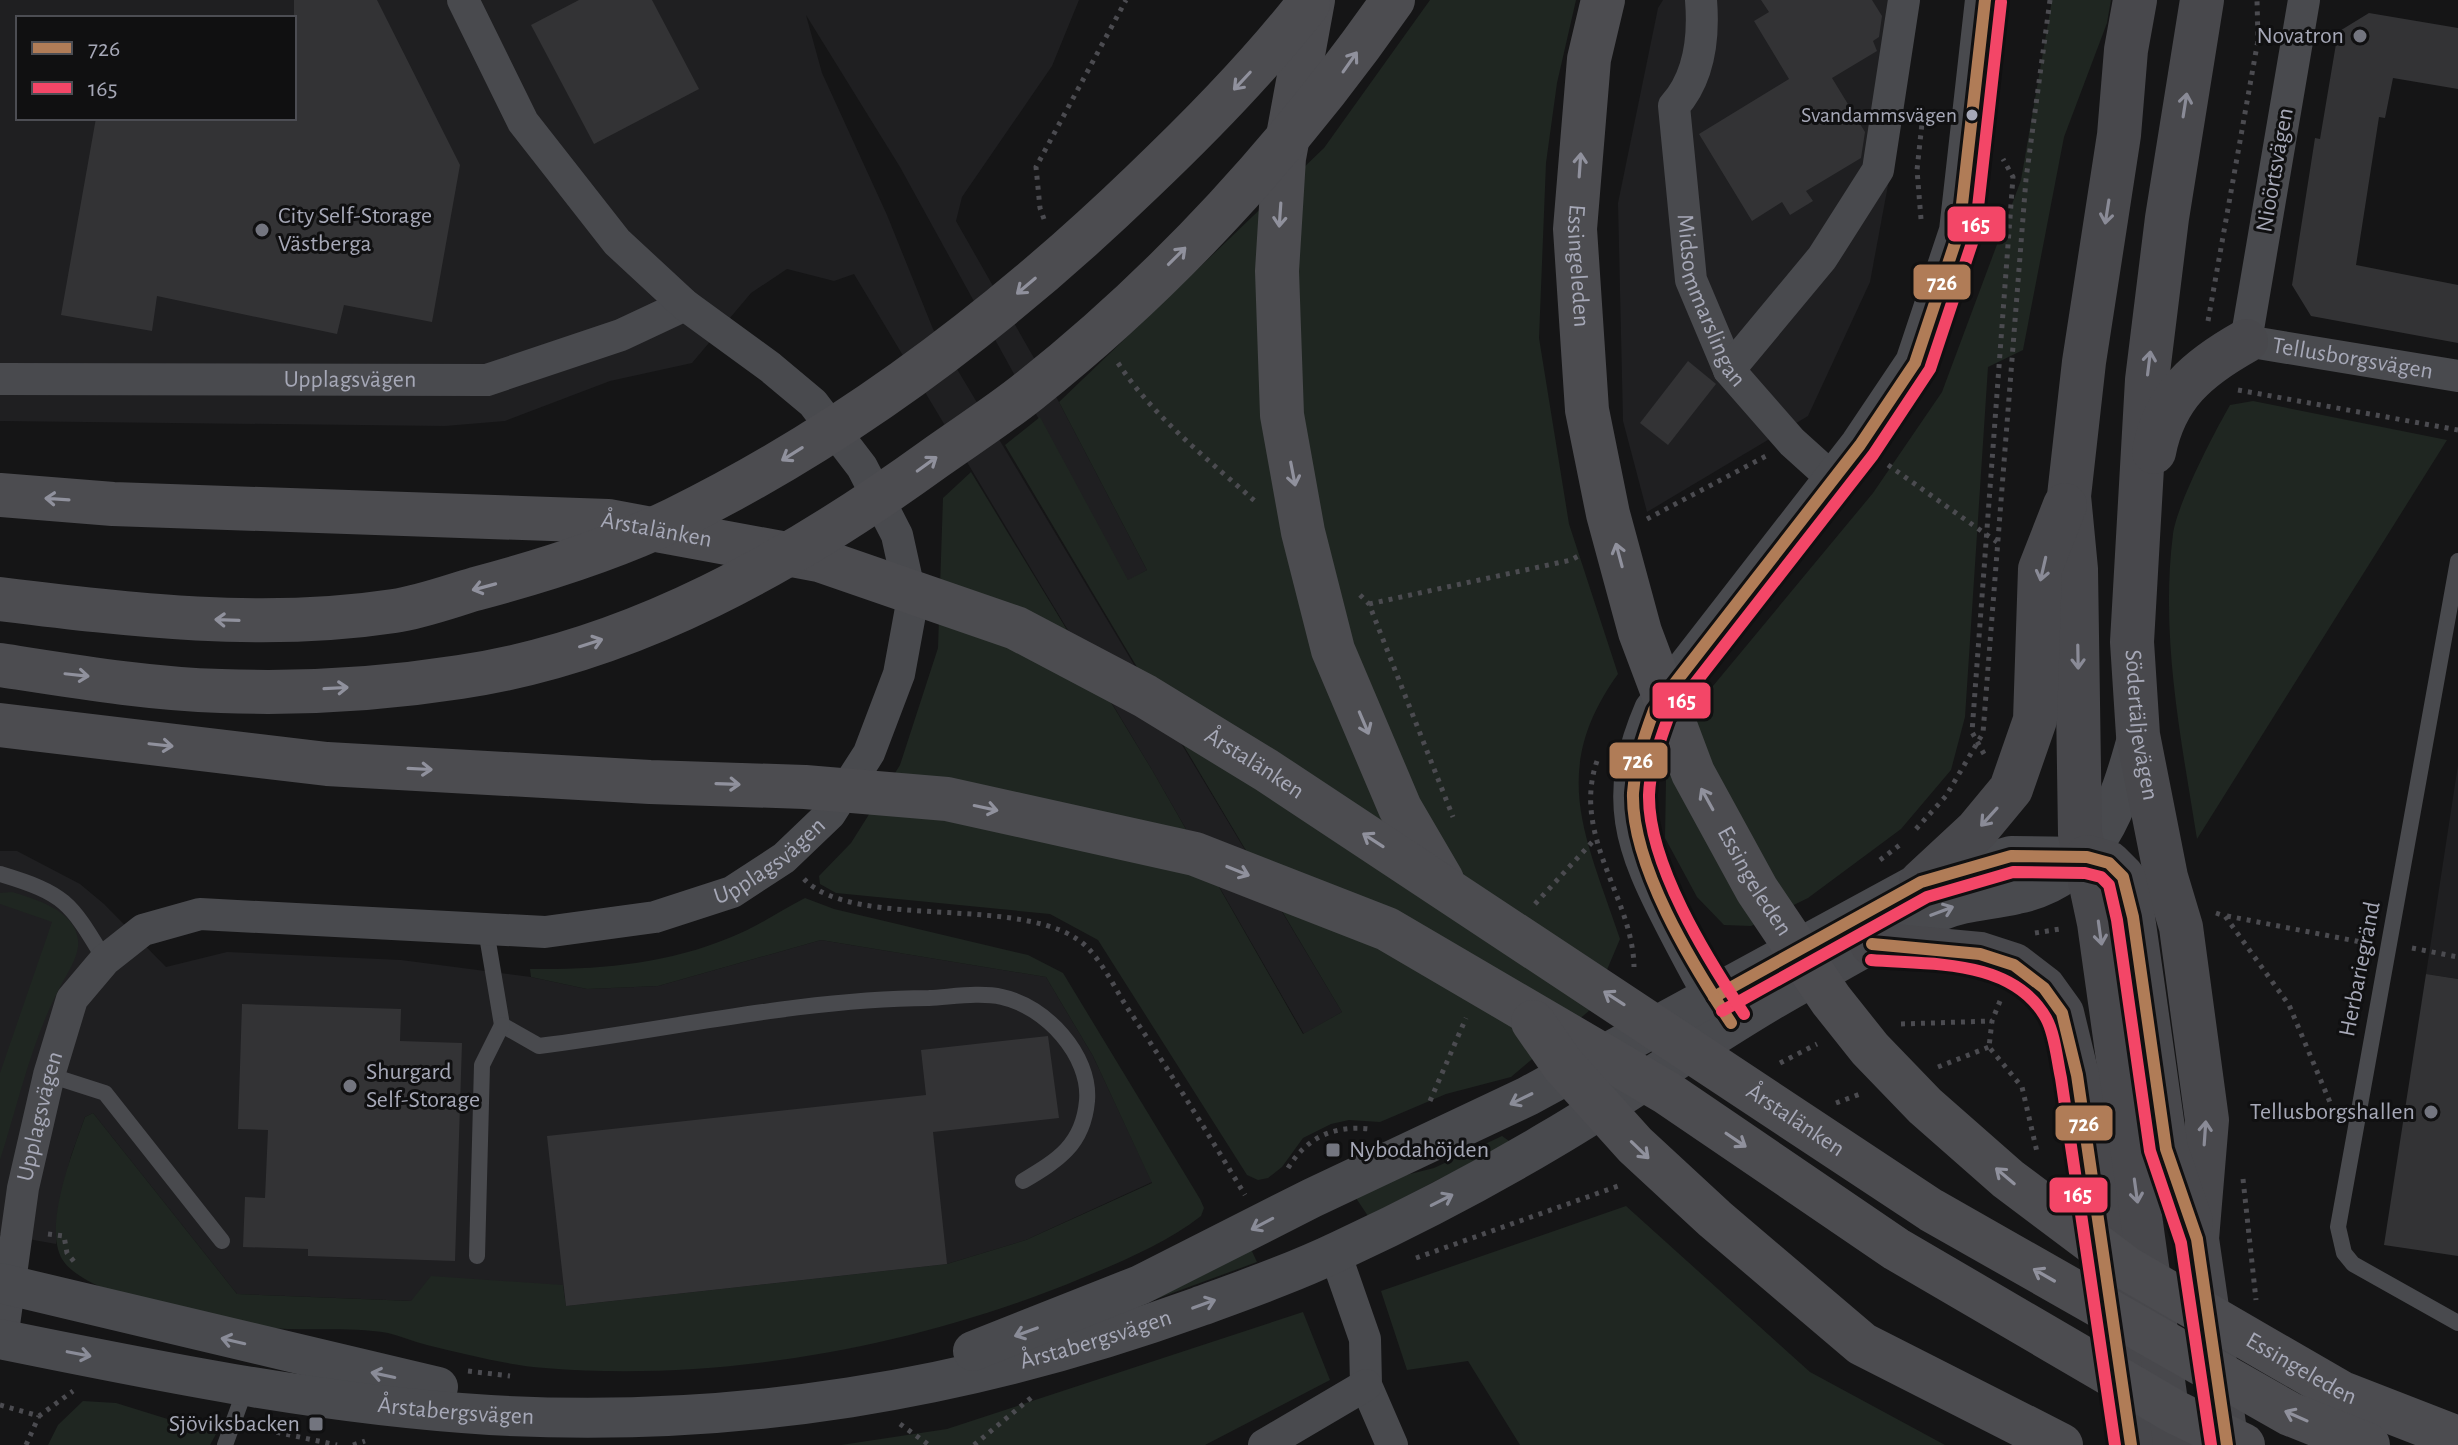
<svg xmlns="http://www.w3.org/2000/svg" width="2458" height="1445" font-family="'Alegreya Sans',sans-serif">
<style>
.built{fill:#1f1f21;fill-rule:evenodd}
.green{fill:#1f2621}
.building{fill:#333335}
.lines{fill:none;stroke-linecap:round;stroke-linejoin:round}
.path{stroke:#4b4b50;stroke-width:5;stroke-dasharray:4 6;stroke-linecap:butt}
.service{stroke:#494a4e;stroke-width:16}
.minor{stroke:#494a4e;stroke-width:32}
.tertiary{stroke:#494a4e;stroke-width:40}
.secondary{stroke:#48484c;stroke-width:44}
.motorway{stroke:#4c4c50;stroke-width:44}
.bus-1-casing{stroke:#101011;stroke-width:18}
.bus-2-casing{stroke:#101011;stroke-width:18}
.bus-1{stroke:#b07c57;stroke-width:12}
.bus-2{stroke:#f34667;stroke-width:12}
.oneway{stroke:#90919d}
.oneway2{stroke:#8a8b97}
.oneway3{stroke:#8a8c98}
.poi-dot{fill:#73757f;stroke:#101011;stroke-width:3}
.bus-dot{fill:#a6a8b7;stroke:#101011;stroke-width:3}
.labels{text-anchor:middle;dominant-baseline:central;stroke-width:6;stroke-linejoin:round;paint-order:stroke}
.bus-label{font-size:22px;fill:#a6a8b7;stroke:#101011;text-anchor:end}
.poi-label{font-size:24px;fill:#a6a8b7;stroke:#101011;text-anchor:end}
.street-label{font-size:24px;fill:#a6a8b7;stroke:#101011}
.line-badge{stroke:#101011;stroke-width:3}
.badge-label{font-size:22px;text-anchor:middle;font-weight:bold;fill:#fff}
</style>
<rect width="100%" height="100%" fill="#151516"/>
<g class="built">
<path d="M0,0H1079L1052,66L962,197L956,221L1059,402L1147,570L1128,581L900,167L806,15L822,73L887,215L933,329L1342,1012L1304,1034L1152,770L854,274L834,281L787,269L751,293L692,363L610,381L505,421L445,426L0,421ZM18,18H294V118H18Z"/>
<path d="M1663,0H1914L1894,153L1870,282L1808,416L1647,512L1623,421L1618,203L1658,8Z"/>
<path d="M2458,765V979L2426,974Z"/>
<path d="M0,851H17L80,884L104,904L166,967L227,952L401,960L531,977L587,989L658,986L821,940L1046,977L1093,1056L1152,1182L1026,1240L947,1264L566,1306L563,1286L411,1301L237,1294L93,1113L85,1117L71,1156L60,1200L56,1244L0,1234Z"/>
</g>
<g class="green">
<path d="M1430,0H1576L1557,83L1546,163L1539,338L1569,524L1618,674C1548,771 1586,837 1620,939L1590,1010L1511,1077L1446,1094L1380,1122L1349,1120L1331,1124L1303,1138L1282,1167L1268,1178L1258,1180L1247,1175L1098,940L1050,914L836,893L820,884L819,876L851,843L900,765L938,648L943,498L971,472L1152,770L1303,1034L1342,1012L1005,445L1040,417L1128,580L1147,570L1059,402L1324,148Z"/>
<path d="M2052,0H2111L2107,23L2064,137L2023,350L1988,367L1965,717L1951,770L1901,829L1808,898L1751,926L1724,925L1697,897L1665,838L1666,779L1708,692L1873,493L1942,392L2021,180Z"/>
<path d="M2253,401L2447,440L2197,839C2181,738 2160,637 2173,534C2177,504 2214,433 2230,405Z"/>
<path d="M12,892C35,899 75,910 78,940C80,957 65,976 58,991C31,1043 18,1104 0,1160V1073L52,922L0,904V893Z"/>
<path d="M805,898L834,909L1028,955L1063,973L1200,1199L1204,1208L1201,1216C1166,1243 1123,1261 1082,1278C920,1346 721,1383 545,1368C506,1365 465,1354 427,1345C414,1342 401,1336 388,1333C347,1326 303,1332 261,1327C217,1322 84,1297 62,1259C43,1226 73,1151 85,1117L93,1113L237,1294L411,1301L431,1276L563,1285L566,1306L947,1264L1026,1240L1152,1183L1093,1056L1046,977L821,940L658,986L587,989L531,977L530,969C597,970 666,964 729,938C755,928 780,911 805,898Z"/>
<path d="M1502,1136L1509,1141L1507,1144L1368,1216L1354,1195L1386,1180L1434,1168Z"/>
<path d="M1626,1206L1810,1372L1945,1445H1520L1468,1361L1407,1370L1381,1291Z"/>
<path d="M1249,1245L1257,1262L1129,1309Z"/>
<path d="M1303,1312L1330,1380L1205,1445H841L947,1429Z"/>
<path d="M83,1401L116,1403L216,1434L210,1445H48L58,1425Z"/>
</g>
<g class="building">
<path d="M294,0H377L460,165L432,322L344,305L337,334L157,296L152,331L61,315L96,118H294Z"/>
<path d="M579,0H652L699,89L594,144L531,25Z"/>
<path d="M1761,0H1872L1882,16L1879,37L1873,41L1877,51L1832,78L1865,132L1861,158L1806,191L1813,201L1790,215L1782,202L1752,221L1699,134L1789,79L1754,21L1769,12Z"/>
<path d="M2369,13L2458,28V89L2393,78L2385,118L2379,117L2356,265L2458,285V343L2311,316L2292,285L2315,138L2320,139L2338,32Z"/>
<path d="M1688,361L1716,384L1668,445L1640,423Z"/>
<path d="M2426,974L2458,979V1256L2384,1245Z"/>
<path d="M242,1004L401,1009L400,1041L462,1043L455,1261L308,1256V1249L243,1247L245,1197L265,1198L268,1130L238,1129Z"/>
<path d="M1048,1036L1059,1118L933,1132L947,1264L566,1306L547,1136L926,1095L921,1050Z"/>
</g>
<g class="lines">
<g class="path">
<path d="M1044,219L1040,208L1036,167L1126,0"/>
<path d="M1921,219L1917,170L1923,114"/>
<path d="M2208,321L2258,40L2257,0"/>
<path d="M1118,363C1154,418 1209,460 1257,503"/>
<path d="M2238,390L2458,430"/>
<path d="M1888,465L1997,542"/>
<path d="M1647,519L1766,456"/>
<path d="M1360,595L1369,604L1453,817"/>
<path d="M1369,604L1571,560L1582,554"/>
<path d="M1984,754L1972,732L2013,177L2003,159"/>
<path d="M1597,761C1571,836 1633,898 1634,967"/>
<path d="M1916,829L1946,796L1983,733L2026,179L2050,0"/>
<path d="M1880,860L1901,844"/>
<path d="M804,879C855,933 1032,891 1088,948C1104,965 1116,990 1128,1009C1169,1070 1207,1132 1245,1195"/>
<path d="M1535,904L1595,839"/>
<path d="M2216,913L2225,916L2289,1005L2332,1107"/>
<path d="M2227,916L2366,943"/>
<path d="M2035,933L2060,929"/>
<path d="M2412,948L2458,957"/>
<path d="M2000,1001L1992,1021L1989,1047L2022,1087L2037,1152"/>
<path d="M1901,1024L1992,1021"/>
<path d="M1780,1063L1817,1044"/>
<path d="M1938,1067L1989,1047"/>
<path d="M1430,1101L1466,1018"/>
<path d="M1836,1103L1860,1094"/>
<path d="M1288,1168C1307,1137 1334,1125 1370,1129"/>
<path d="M2243,1179L2256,1300"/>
<path d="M48,1234L64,1236L67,1253L76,1264"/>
<path d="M1416,1258L1621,1185"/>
<path d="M468,1371L510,1376"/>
<path d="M0,1405L39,1416L73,1391"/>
<path d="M900,1424L929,1445"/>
<path d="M257,1428L337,1445"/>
<path d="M26,1445L39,1416"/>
<path d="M353,1445L365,1441"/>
<path d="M974,1445L1032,1397"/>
</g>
<g class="service">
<path d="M2458,561L2338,1227L2344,1253L2353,1264L2458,1323"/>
<path d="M0,874C66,894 70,902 105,960"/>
<path d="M486,930L502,1025L539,1046C668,1030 798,999 929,998C951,997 980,992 1002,997C1045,1006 1091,1055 1087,1101C1083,1145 1058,1160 1023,1181"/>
<path d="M49,1075L105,1093L222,1241"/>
<path d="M477,1256L482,1065L502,1025"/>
<path d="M225,1445L246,1387"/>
</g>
<g class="minor">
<path id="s1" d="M1701,0C1704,37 1699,78 1674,106L1691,280L1729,370L1792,442L1833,479"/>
<path id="s2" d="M2304,0L2246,341L2458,376"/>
<path d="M1729,370L1822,258L1878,170L1904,0"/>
<path id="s3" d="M0,379L487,380L621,335L685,305"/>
<path d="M1335,1253L1365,1339L1366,1385L1392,1445"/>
<path id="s4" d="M2,1339L23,1188L49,1075L72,999L105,960L143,930L200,914L545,932L655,917L732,892L784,858L830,814L869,753L899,674L912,603L897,535L862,467L813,403L770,367L685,305L617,242L523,122L463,0"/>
<path d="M1264,1445L1366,1385"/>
</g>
<g class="tertiary">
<path d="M1727,1018C1708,988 1692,957 1676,926C1634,845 1616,798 1654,710L1860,445L1915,363L1959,231L1985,0"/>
<path d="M0,1283L438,1387"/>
<path id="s5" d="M0,1339C162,1372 325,1405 490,1415C736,1429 968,1390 1198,1307C1247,1289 1295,1272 1341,1250C1412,1217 1483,1180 1550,1140C1632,1092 1708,1036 1791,989C1838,963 1886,933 1937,912C1966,900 1988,901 2017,894C2097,878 2119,804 2138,735"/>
<path d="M973,1351L1140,1285L1312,1198L1528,1096L1921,882L2011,856L2087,857"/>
</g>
<g class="secondary">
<path d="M2135,0L2126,50L2119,135L2084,362L2069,496L2076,569L2080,834L2099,923L2172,1445"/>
<path id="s6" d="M2202,0L2167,218L2147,380L2132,642L2138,735L2166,877L2181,927L2207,1120L2197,1239L2227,1445"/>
<path d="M2154,452C2165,395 2198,368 2246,341"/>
<path d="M2087,857L2109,863L2123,877L2133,917L2166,1149L2191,1222"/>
<path d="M1921,882L1977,830L2011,789L2035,720L2040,569L2065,505"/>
<path d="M1872,944L1980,954L2014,965L2044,988L2062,1013L2077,1075L2131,1445"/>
</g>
<g class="motorway">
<path d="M1313,0L1284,158L1277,271L1282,415L1303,532L1333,650L1400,808L1442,880"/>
<path id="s7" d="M1603,0L1589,59L1575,229L1587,410L1608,514L1640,632L1693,773L1757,890L1831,1000L1870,1049L1925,1106L2008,1179L2128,1269L2264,1348L2342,1393L2458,1438"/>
<path id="s8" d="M0,495L113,504L608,521L819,560L1016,628L1145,696L1266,770L1931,1210L2290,1414L2368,1445"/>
<path d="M0,599C130,615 263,631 394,611C421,607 448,597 475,589C543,571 611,550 675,519C848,434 1004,315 1142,182C1201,126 1258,68 1308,4"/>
<path d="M0,665C72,676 148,689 221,691C299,694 383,689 460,677C635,651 794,560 935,458C966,436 999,415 1029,391C1168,281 1292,145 1393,0"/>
<path d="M0,725L327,764L650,782L805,787L947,799L1195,854L1387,929L1667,1093L1896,1249L2175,1412L2243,1445"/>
<path d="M1533,1022L1563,1065L1635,1145L1715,1219L1862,1344L2061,1445"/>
</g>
<defs>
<g id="bus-1">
<path d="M1872,944L1980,954L2014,965L2044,988L2062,1013L2077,1075L2131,1445"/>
<path d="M1714,997L1921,882L2011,856L2087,857L2109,863L2123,877L2133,917L2166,1149L2197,1239L2227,1445"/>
<path d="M1731,1023C1692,964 1631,865 1633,793C1635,764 1644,737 1654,710L1860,445L1915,363L1959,231L1985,0"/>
</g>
<g id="bus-2">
<path d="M1871,960C1929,965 2012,958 2046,1018C2055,1034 2057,1060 2061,1078L2115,1445"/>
<path d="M1722,1011L1927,897L2013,872L2085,873L2101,877L2109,885L2117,920L2150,1151L2181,1243L2211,1445"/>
<path d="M1744,1014C1707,958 1648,864 1649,795C1650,768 1659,743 1668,718L1873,455L1930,369L1975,234L2001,2"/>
</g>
</defs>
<use href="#bus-1" class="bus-1-casing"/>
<use href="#bus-2" class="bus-2-casing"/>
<use href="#bus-1" class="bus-1"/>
<use href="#bus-2" class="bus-2"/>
</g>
<defs><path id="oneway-shaft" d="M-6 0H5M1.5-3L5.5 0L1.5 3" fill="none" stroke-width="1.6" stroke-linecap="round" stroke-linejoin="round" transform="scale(2)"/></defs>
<g class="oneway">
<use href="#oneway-shaft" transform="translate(1350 62) rotate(-55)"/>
<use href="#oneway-shaft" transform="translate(1242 81) rotate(133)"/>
<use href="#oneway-shaft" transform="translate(1580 165) rotate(-86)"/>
<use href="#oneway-shaft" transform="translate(1280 215) rotate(94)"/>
<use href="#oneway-shaft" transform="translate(1177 256) rotate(-45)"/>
<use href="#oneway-shaft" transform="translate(1026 286) rotate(140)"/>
<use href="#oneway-shaft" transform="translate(792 454) rotate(148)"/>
<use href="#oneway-shaft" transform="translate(927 464) rotate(-36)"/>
<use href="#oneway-shaft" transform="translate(1293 474) rotate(79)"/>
<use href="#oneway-shaft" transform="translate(57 499) rotate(-176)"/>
<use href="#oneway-shaft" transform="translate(1619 555) rotate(-105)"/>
<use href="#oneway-shaft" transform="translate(484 587) rotate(165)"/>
<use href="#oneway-shaft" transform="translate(227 620) rotate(-178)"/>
<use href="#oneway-shaft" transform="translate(591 643) rotate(-18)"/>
<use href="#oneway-shaft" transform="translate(77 675) rotate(6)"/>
<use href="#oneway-shaft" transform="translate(336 688) rotate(-3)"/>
<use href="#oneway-shaft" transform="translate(1364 723) rotate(67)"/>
<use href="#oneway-shaft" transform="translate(161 745) rotate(6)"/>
<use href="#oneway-shaft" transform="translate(420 769) rotate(3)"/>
<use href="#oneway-shaft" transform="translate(728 784) rotate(2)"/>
<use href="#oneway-shaft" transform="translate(1707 799) rotate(-119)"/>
<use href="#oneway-shaft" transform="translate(986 808) rotate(12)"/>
<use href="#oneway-shaft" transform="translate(1373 840) rotate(-147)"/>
<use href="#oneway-shaft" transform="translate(1238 871) rotate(22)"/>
<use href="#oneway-shaft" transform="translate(1614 998) rotate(-147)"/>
<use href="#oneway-shaft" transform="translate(1736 1140) rotate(34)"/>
<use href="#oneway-shaft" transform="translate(1640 1150) rotate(44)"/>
<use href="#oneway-shaft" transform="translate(2005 1176) rotate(-140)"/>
<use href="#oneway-shaft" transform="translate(2044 1275) rotate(-150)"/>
<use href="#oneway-shaft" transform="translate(2296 1416) rotate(-156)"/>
</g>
<g class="oneway2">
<use href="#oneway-shaft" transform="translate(2185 105) rotate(-81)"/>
<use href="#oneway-shaft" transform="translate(2107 212) rotate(99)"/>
<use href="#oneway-shaft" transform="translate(2149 363) rotate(-83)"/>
<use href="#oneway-shaft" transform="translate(2043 569) rotate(103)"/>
<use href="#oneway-shaft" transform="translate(2078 657) rotate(89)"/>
<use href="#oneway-shaft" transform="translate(1989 817) rotate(132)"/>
<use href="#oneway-shaft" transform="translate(2100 933) rotate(82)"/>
<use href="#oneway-shaft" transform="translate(2205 1133) rotate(-86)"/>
<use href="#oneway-shaft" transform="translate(2136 1191) rotate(82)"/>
</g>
<g class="oneway3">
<use href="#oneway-shaft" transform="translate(1942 911) rotate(-21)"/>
<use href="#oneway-shaft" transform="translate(1521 1099) rotate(154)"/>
<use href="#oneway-shaft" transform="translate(1442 1200) rotate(-27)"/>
<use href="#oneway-shaft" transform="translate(1262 1224) rotate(152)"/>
<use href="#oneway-shaft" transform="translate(1204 1304) rotate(-20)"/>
<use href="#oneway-shaft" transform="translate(1026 1332) rotate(160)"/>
<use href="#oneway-shaft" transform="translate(233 1341) rotate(-167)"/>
<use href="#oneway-shaft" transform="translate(79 1354) rotate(11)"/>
<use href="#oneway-shaft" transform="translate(383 1375) rotate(-168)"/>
</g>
<g class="poi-dot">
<circle cx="2360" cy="36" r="8"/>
<circle cx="262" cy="230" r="8"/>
<circle cx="350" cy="1086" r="8"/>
<circle cx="2431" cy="1112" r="8"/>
<rect x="1325" y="1142" width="16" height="16" rx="4"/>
<rect x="308" y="1416" width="16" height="16" rx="4"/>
</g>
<circle class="bus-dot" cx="1972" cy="115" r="7"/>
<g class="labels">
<g class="bus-label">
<text x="1957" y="115">Svandammsvägen</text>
</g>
<g class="poi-label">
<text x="2344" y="36">Novatron</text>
<text x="278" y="216" text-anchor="start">City Self-Storage<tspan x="278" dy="28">Västberga</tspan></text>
<text x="366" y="1072" text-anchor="start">Shurgard<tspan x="366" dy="28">Self-Storage</tspan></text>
<text x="2415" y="1112">Tellusborgshallen</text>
<text x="1349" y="1150" text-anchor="start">Nybodahöjden</text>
<text x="300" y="1424">Sjöviksbacken</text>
</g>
<g class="street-label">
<text transform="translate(2275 170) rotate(-80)">Nioörtsvägen</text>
<text stroke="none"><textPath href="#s7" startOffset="268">Essingeleden</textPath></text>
<text stroke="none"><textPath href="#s1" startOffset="312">Midsommarslingan</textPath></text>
<text stroke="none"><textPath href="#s2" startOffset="454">Tellusborgsvägen</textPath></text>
<text stroke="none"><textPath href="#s3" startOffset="350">Upplagsvägen</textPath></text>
<text stroke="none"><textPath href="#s8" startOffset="658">Årstalänken</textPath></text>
<text stroke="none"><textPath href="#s6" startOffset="730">Södertäljevägen</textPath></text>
<text stroke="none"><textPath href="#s8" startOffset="1306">Årstalänken</textPath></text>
<text stroke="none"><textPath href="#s4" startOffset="1092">Upplagsvägen</textPath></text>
<text stroke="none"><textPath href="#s7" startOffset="916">Essingeleden</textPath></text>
<text transform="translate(2360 969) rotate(-79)">Herbariegränd</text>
<text stroke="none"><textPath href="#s4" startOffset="226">Upplagsvägen</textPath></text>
<text stroke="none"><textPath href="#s8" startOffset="1954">Årstalänken</textPath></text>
<text stroke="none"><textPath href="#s5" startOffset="1110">Årstabergsvägen</textPath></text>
<text stroke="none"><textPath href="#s7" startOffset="1660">Essingeleden</textPath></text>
<text stroke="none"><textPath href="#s5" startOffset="462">Årstabergsvägen</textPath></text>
</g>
</g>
<g class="line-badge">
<rect x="1946" y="205" width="61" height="38" rx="8" fill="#f34667"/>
<rect x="1912" y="263" width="60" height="38" rx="8" fill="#b07c57"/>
<rect x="1651" y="681" width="61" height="39" rx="8" fill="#f34667"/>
<rect x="1608" y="741" width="61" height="39" rx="8" fill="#b07c57"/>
<rect x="2054" y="1104" width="60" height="38" rx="8" fill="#b07c57"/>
<rect x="2048" y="1176" width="61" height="38" rx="8" fill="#f34667"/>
</g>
<g class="badge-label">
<text x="1976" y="232">165</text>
<text x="1942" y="290">726</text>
<text x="1682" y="708">165</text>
<text x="1638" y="768">726</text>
<text x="2084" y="1131">726</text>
<text x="2078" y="1202">165</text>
</g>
<rect x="16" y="16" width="280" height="104" fill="#101011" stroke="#4c4d53" stroke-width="2"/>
<rect x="32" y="42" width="40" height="12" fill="#b07c57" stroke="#4c4d53" stroke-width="2"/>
<text x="88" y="56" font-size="24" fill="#a6a8b7">726</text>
<rect x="32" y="82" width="40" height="12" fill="#f34667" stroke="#4c4d53" stroke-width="2"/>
<text x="88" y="96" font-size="24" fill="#a6a8b7">165</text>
</svg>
